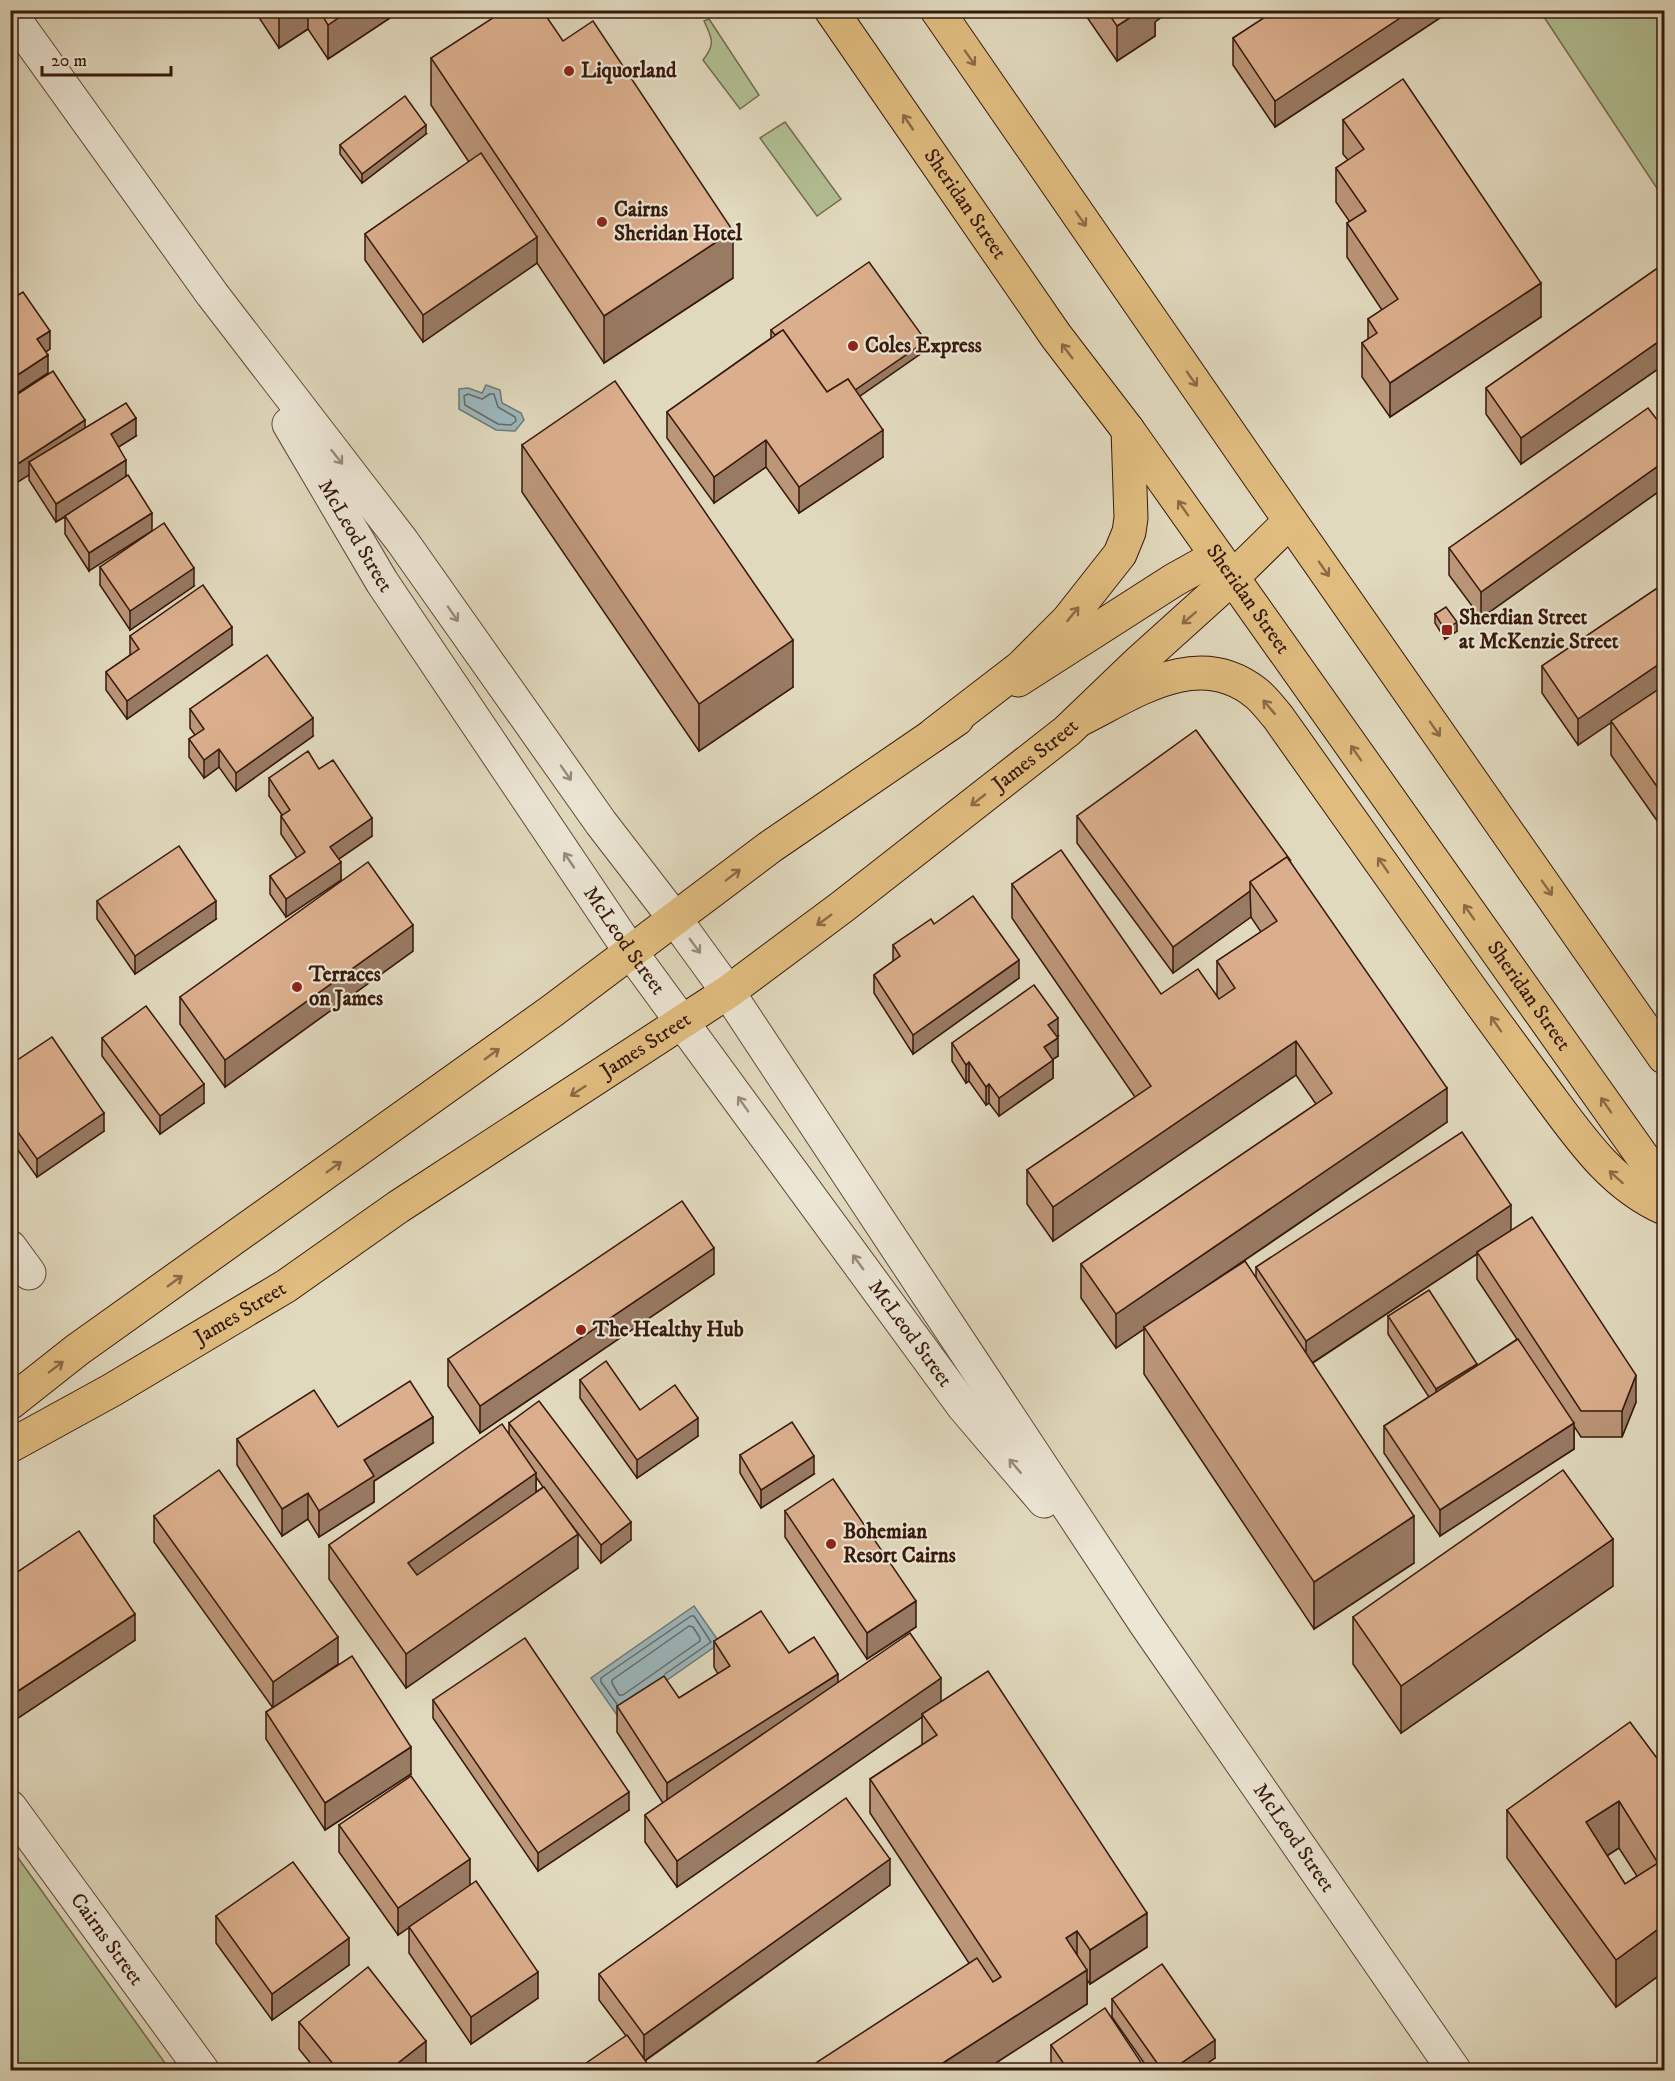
<svg xmlns="http://www.w3.org/2000/svg" width="1675" height="2081" font-family="'IM FELL DW Pica',serif">
<style>
.green{fill:#b1bf93;stroke:#746c4f;stroke-width:1.5}
.water{fill:#9bb7bd;stroke:#737876;stroke-width:1.5}
.lines{fill:none;stroke-linecap:round;stroke-linejoin:round}
.shore{stroke:#686864;stroke-width:1.5}
.minor-casing{stroke:#614938;stroke-width:35}
.tertiary-casing{stroke:#614938;stroke-width:35}
.primary-casing{stroke:#36190b;stroke-width:35}
.trunk-casing{stroke:#36190b;stroke-width:35}
.minor{stroke:#ece6d5;stroke-width:33}
.tertiary{stroke:#ece6d5;stroke-width:33}
.primary{stroke:#e0bc7f;stroke-width:33}
.trunk{stroke:#e0bc7f;stroke-width:33}
.wall{fill:#bc9679;stroke:#36190b;stroke-width:1.5;fill-rule:evenodd}
.shaded-wall{fill:#997a63;stroke:#36190b;stroke-width:1.5}
.building{fill:#dbaf8d;stroke:#36190b;stroke-width:1.5;fill-rule:evenodd}
.oneway{stroke:#8b6a45}
.oneway2{stroke:#9a8a7a}
.poi-dot{fill:#8f2418;stroke:#ece6d5;stroke-width:2}
.labels{text-anchor:middle;dominant-baseline:central;stroke-width:4.5;stroke-linejoin:round;paint-order:stroke}
.poi-label{font-size:21px;font-weight:bold;fill:#36190b;stroke:#ece6d5;text-anchor:start}
.street-label{font-size:21px;fill:#36190b;stroke:#ece6d5}
</style>
<rect width="100%" height="100%" fill="#e1d9be"/>
<filter id="stains"><feTurbulence type="fractalNoise" baseFrequency=".00333" numOctaves="4"/><feColorMatrix values="0 0 0 0 .2 0 0 0 0 .09 0 0 0 0 .02 0 0 0 .5 -.17"/></filter>
<radialGradient id="worn" r=".72"><stop offset=".6" stop-color="#630" stop-opacity="0"/><stop offset="1" stop-color="#630" stop-opacity=".3"/></radialGradient>
<g class="green">
<path d="M1540,11H1664V199Z"/>
<path d="M709,19L759,95L740,109L703,60C716,44 712,38 704,21Z"/>
<path d="M785,122L841,199L817,216L760,138Z"/>
<path d="M11,1848L170,2070H11Z"/>
</g>
<g class="water">
<path d="M486,385L500,390L502,403L521,413L524,420L515,431L496,430L459,409V389L468,388L482,393Z"/>
<path d="M694,1606L720,1643L617,1715L591,1678Z"/>
</g>
<g class="lines">
<g class="shore">
<path d="M468,394L482,399L490,394H494L498,407L515,417L516,421L511,425L498,424L465,405L464,396Z"/>
<path d="M689,1626L693,1627L700,1638V1641L623,1695H619L612,1683V1680Z"/>
<path d="M617,1704L601,1682V1678L691,1616H694L711,1642L665,1674"/>
</g>
<defs>
<g id="minor">
<path d="M10,1247L29,1273"/>
<path id="s1" d="M10,1807L202,2070"/>
</g>
<g id="tertiary">
<path id="s2" d="M10,13L212,294L402,541L601,823L675,919L728,992L1145,1623L1454,2070"/>
<path id="s3" d="M289,424L382,582L630,951L963,1406L1044,1501"/>
</g>
<g id="primary">
<path d="M1018,680L1174,580L1217,556"/>
<path d="M10,1403L77,1350L552,1011L770,847L957,719"/>
<path id="s4" d="M10,1446L112,1390L286,1286L398,1207L728,992L842,907L1067,731L1140,661L1232,578"/>
</g>
<g id="trunk">
<path id="s5" d="M831,10L1056,336L1128,430L1664,1187"/>
<path d="M937,10L1259,476L1664,1057"/>
<path d="M1232,578L1290,521"/>
<path d="M1079,720C1134,693 1197,646 1256,693C1264,699 1271,709 1278,717C1338,802 1399,888 1460,974C1487,1012 1515,1050 1543,1088C1578,1135 1610,1184 1664,1208"/>
<path d="M934,734L1021,667L1068,620L1120,554L1129,532L1131,518L1128,430"/>
</g>
</defs>
<use href="#minor" class="minor-casing"/>
<use href="#tertiary" class="tertiary-casing"/>
<use href="#primary" class="primary-casing"/>
<use href="#trunk" class="trunk-casing"/>
<use href="#minor" class="minor"/>
<use href="#tertiary" class="tertiary"/>
<use href="#primary" class="primary"/>
<use href="#trunk" class="trunk"/>
</g>
<g class="wall">
<path d="M254,10H402L328,59L308,29L279,48Z"/>
<path d="M1082,10H1171L1155,22V36L1117,61Z"/>
<path d="M1276,10H1452L1275,127L1233,65V38Z"/>
<path d="M563,41L733,278L604,363L537,263L423,342L365,260V234L469,162L431,105V58Z"/>
<path d="M1343,120L1541,317L1390,417L1362,377V343L1368,339V319L1382,310L1347,257V223L1350,222L1336,202V168L1348,160L1343,154Z"/>
<path d="M426,134L362,183L340,154V145Z"/>
<path d="M1665,263V364L1521,464L1486,414V388Z"/>
<path d="M771,330L926,350L859,396L883,457L799,513L766,467L714,503L667,438V412L771,338Z"/>
<path d="M10,399L85,428L136,436L118,447L89,571L65,534V517L56,522L29,480V475Z"/>
<path d="M1665,430V487L1481,618L1449,575V548Z"/>
<path d="M522,445L793,687L699,751L522,492Z"/>
<path d="M100,567L194,586L130,630L100,585Z"/>
<path d="M1665,583V832L1611,755V722L1578,745L1542,693V666Z"/>
<path d="M1435,614L1457,631L1445,639L1435,623Z"/>
<path d="M130,636L232,645L127,719L106,690V672L130,655Z"/>
<path d="M190,709L313,736L236,791L219,767L204,778L189,757V739L195,735L190,728Z"/>
<path d="M319,769L372,836L339,859L341,880L286,917L270,894V876L297,858L281,834V816L282,815L269,796V778Z"/>
<path d="M1077,816L1291,863L1447,1122L1238,1265L1256,1278V1267L1511,1231L1636,1402L1622,1437H1581L1574,1426V1449L1440,1536L1384,1453V1426L1429,1397L1388,1334V1316L1477,1366L1517,1339L1477,1279V1254L1313,1363L1414,1563L1314,1629L1144,1374V1329L1116,1348L1081,1298V1264L1316,1104L1296,1075L1053,1241L1027,1204V1170L1135,1097L1012,918V884L1161,994L1217,995V961L1261,932L1251,917L1173,973L1077,843Z"/>
<path d="M97,901L216,919L135,974L97,919Z"/>
<path d="M934,924L1019,978L913,1054L874,993V975L893,961V945Z"/>
<path d="M413,951L225,1087L180,1024V997Z"/>
<path d="M1058,1036L1057,1037L1058,1056L1053,1059V1078L999,1116L989,1103L986,1105L969,1081L966,1083L952,1061V1043Z"/>
<path d="M102,1038L204,1103L160,1134L102,1056Z"/>
<path d="M10,1065L104,1131L37,1177L10,1139Z"/>
<path d="M714,1274L480,1433L448,1386V1359Z"/>
<path d="M580,1380L640,1410L698,1436L637,1478L580,1398Z"/>
<path d="M509,1423L631,1540L601,1563L557,1506L578,1568L406,1688L329,1579V1545L509,1434ZM536,1477L543,1487L536,1492Z"/>
<path d="M338,1427L433,1443L374,1481V1502L319,1537L308,1519L282,1536L237,1465V1439Z"/>
<path d="M740,1455L814,1474L761,1508L740,1473Z"/>
<path d="M785,1511L916,1627L867,1659L785,1537Z"/>
<path d="M154,1516L338,1664L292,1696L411,1774L325,1830L266,1739V1712L273,1708L154,1542Z"/>
<path d="M10,1577L135,1640L12,1722L10,1719Z"/>
<path d="M1613,1586L1401,1733L1353,1664V1617Z"/>
<path d="M1665,1611V1686L1663,1679V1631Z"/>
<path d="M714,1641L789,1653L838,1682L941,1702L1147,1947L1090,1984L1087,1980V2004L985,2070L969,1963L870,1813V1779L922,1745V1717L677,1887L645,1842V1815L663,1803L617,1732V1706L679,1698L718,1674L714,1667Z"/>
<path d="M433,1700L629,1810L538,1871L433,1718Z"/>
<path d="M1665,1769V1971L1616,2007L1507,1858V1810ZM1619,1848L1637,1876L1625,1884L1607,1856Z"/>
<path d="M339,1825L470,1886L538,1998L471,2044L409,1953V1927L398,1935L339,1852Z"/>
<path d="M890,1885L645,2061L599,2000V1974Z"/>
<path d="M216,1916L349,1965L272,2020L216,1943Z"/>
<path d="M1112,1999L1215,2058L1197,2070H1149L1112,2017Z"/>
<path d="M299,2022L426,2067L422,2070H316L299,2049Z"/>
<path d="M1051,2045L1146,2070H1055L1051,2063Z"/>
</g>
<g class="shaded-wall">
<path d="M284,10H308V29L279,48V14Z"/>
<path d="M350,10H402L328,59V25Z"/>
<path d="M1142,10H1171L1155,22V36L1117,61V26Z"/>
<path d="M1412,10H1452L1275,127V101Z"/>
<path d="M426,125V134L362,183V174Z"/>
<path d="M733,231V278L604,363V316Z"/>
<path d="M537,237V263L423,342V315Z"/>
<path d="M1541,283V317L1390,417V383Z"/>
<path d="M50,331V349L37,358V339Z"/>
<path d="M1665,337V364L1521,464V438Z"/>
<path d="M926,341V350L827,419V409Z"/>
<path d="M48,355V373L10,398V380Z"/>
<path d="M136,418V436L111,452V434Z"/>
<path d="M85,420V438L29,462V475L10,487V469Z"/>
<path d="M883,430V457L799,513V487Z"/>
<path d="M766,440V467L714,503V477Z"/>
<path d="M126,460V478L56,522V504Z"/>
<path d="M1665,461V487L1481,618V592Z"/>
<path d="M152,513V531L89,571V553Z"/>
<path d="M194,568V586L130,630V611Z"/>
<path d="M1457,622V631L1445,639V630Z"/>
<path d="M232,627V645L127,719V701Z"/>
<path d="M793,640V687L699,751V704Z"/>
<path d="M1665,660V686L1578,745V719Z"/>
<path d="M313,718V736L236,791V773Z"/>
<path d="M219,749V767L204,778V760Z"/>
<path d="M372,818V836L330,865V847Z"/>
<path d="M341,862V880L286,917V899Z"/>
<path d="M1250,891L1251,917L1173,973V947Z"/>
<path d="M216,901V919L135,974V956Z"/>
<path d="M413,925V951L225,1087V1060Z"/>
<path d="M1019,960V978L913,1054V1035Z"/>
<path d="M1058,1018V1036L1048,1043V1025Z"/>
<path d="M1058,1038V1056L1044,1065V1047Z"/>
<path d="M1296,1041V1075L1053,1241V1207Z"/>
<path d="M1053,1060V1078L999,1116V1098Z"/>
<path d="M969,1062V1081L966,1083V1065Z"/>
<path d="M204,1084V1103L160,1134V1116Z"/>
<path d="M989,1084V1103L986,1105V1087Z"/>
<path d="M1447,1088V1122L1145,1328L1144,1327V1329L1116,1348V1314Z"/>
<path d="M104,1113V1131L37,1177V1159Z"/>
<path d="M1511,1205V1232L1477,1252V1254L1306,1367V1341Z"/>
<path d="M714,1248V1274L480,1433V1406Z"/>
<path d="M1477,1364V1382L1436,1407V1389Z"/>
<path d="M1636,1375V1402L1622,1437V1411Z"/>
<path d="M433,1417V1443L374,1481V1502L319,1537V1511L364,1460Z"/>
<path d="M698,1418V1436L637,1478V1460Z"/>
<path d="M1574,1423V1449L1440,1536V1510Z"/>
<path d="M814,1456V1474L761,1508V1490Z"/>
<path d="M536,1473V1507L408,1597V1563Z"/>
<path d="M308,1493V1519L282,1536V1509Z"/>
<path d="M1414,1516V1563L1314,1629V1582Z"/>
<path d="M631,1522V1540L601,1563V1545Z"/>
<path d="M578,1534V1568L406,1688V1654Z"/>
<path d="M1613,1539V1586L1401,1733V1686Z"/>
<path d="M916,1601V1627L867,1659V1633Z"/>
<path d="M135,1614V1640L12,1722V1695Z"/>
<path d="M338,1637V1664L273,1708V1682Z"/>
<path d="M838,1674V1701L667,1810V1783Z"/>
<path d="M941,1678V1704L922,1714V1717L677,1887V1861Z"/>
<path d="M411,1747V1774L325,1830V1803Z"/>
<path d="M629,1792V1810L538,1871V1853Z"/>
<path d="M1619,1801V1848L1586,1869V1822Z"/>
<path d="M470,1859V1886L398,1935V1908Z"/>
<path d="M890,1859V1885L644,2061V2035Z"/>
<path d="M1147,1913V1947L1090,1984V1950Z"/>
<path d="M1665,1924V1971L1616,2007V1960Z"/>
<path d="M1077,1931V1965L1066,1938Z"/>
<path d="M349,1938V1965L272,2020V1994Z"/>
<path d="M1087,1970V2004L985,2070H932Z"/>
<path d="M538,1972V1998L471,2044V2017Z"/>
<path d="M1215,2040V2058L1197,2070H1171Z"/>
<path d="M426,2041V2067L422,2070H389Z"/>
</g>
<g class="building">
<path d="M319,10H350L328,25Z"/>
<path d="M505,10H542L563,41L593,21L733,231L604,316L431,58Z"/>
<path d="M1106,10H1142L1117,26Z"/>
<path d="M1276,10H1412L1275,101L1233,38Z"/>
<path d="M1403,79L1541,283L1390,383L1362,343L1377,333L1368,319L1398,299L1347,223L1366,211L1336,168L1364,149L1343,120Z"/>
<path d="M405,96L426,125L362,174L340,145Z"/>
<path d="M481,153L537,237L423,315L365,234Z"/>
<path d="M869,262L926,341L855,390L848,379L827,392L783,330L775,335L771,330Z"/>
<path d="M1665,263V337L1521,438L1486,388Z"/>
<path d="M23,292L50,331L37,339L48,355L10,380V300Z"/>
<path d="M783,330L827,392L848,379L883,430L799,487L766,440L714,477L667,412Z"/>
<path d="M53,371L85,420L10,469V399Z"/>
<path d="M615,381L793,640L699,704L522,445Z"/>
<path d="M126,403L136,418L111,434L126,460L56,504L29,462Z"/>
<path d="M1648,408L1665,430V461L1481,592L1449,548Z"/>
<path d="M128,475L152,513L89,553L65,516Z"/>
<path d="M164,523L194,568L130,611L100,567Z"/>
<path d="M1665,583V660L1578,719L1542,666Z"/>
<path d="M203,585L232,627L127,701L106,672L139,649L130,636Z"/>
<path d="M1446,607L1457,622L1445,630L1435,614Z"/>
<path d="M267,655L313,718L236,773L219,749L204,760L189,739L204,729L190,709Z"/>
<path d="M1665,685V798L1611,721Z"/>
<path d="M1196,730L1291,861L1287,857L1250,882V891L1173,947L1077,816Z"/>
<path d="M308,751L319,769L333,760L372,818L330,847L341,862L286,899L270,876L305,852L281,816L290,810L269,778Z"/>
<path d="M179,846L216,901L135,956L97,901Z"/>
<path d="M1061,850L1161,994L1198,969L1219,999L1235,988L1217,961L1277,921L1250,882L1287,857L1447,1088L1116,1314L1081,1264L1332,1093L1296,1041L1053,1207L1027,1170L1151,1086L1012,884Z"/>
<path d="M368,862L413,925L225,1060L180,997Z"/>
<path d="M973,896L1019,960L913,1035L874,975L900,956L893,945L931,919L934,924Z"/>
<path d="M1034,985L1058,1018L1048,1025L1058,1038L1044,1047L1053,1060L999,1098L989,1084L986,1087L969,1062L966,1065L952,1043Z"/>
<path d="M146,1006L204,1084L160,1116L102,1038Z"/>
<path d="M52,1037L104,1113L37,1159L10,1121V1065Z"/>
<path d="M1462,1132L1511,1205L1306,1341L1256,1267Z"/>
<path d="M682,1201L714,1248L480,1406L448,1359Z"/>
<path d="M1532,1217L1636,1375L1622,1411H1581L1477,1252Z"/>
<path d="M1245,1261L1414,1516L1314,1582L1144,1327Z"/>
<path d="M1429,1290L1477,1364L1436,1389L1388,1316Z"/>
<path d="M1518,1339L1574,1423L1440,1510L1384,1426Z"/>
<path d="M606,1361L640,1410L675,1385L698,1418L637,1460L580,1380Z"/>
<path d="M410,1381L433,1417L364,1460L374,1476L319,1511L308,1493L282,1509L237,1439L314,1390L338,1427Z"/>
<path d="M539,1401L631,1522L601,1545L509,1423Z"/>
<path d="M792,1422L814,1456L761,1490L740,1455Z"/>
<path d="M502,1424L536,1473L408,1563L417,1575L544,1487L578,1534L406,1654L329,1545Z"/>
<path d="M219,1470L338,1637L273,1682L154,1516Z"/>
<path d="M1563,1470L1613,1539L1401,1686L1353,1617Z"/>
<path d="M833,1479L916,1601L867,1633L785,1511Z"/>
<path d="M79,1531L135,1614L12,1695L10,1693V1577Z"/>
<path d="M761,1611L789,1653L814,1637L838,1674L667,1783L617,1706L664,1676L679,1698L730,1666L714,1641Z"/>
<path d="M1665,1611V1639L1663,1631Z"/>
<path d="M910,1633L941,1678L677,1861L645,1815Z"/>
<path d="M525,1638L629,1792L538,1853L433,1700Z"/>
<path d="M352,1656L411,1747L325,1803L266,1712Z"/>
<path d="M988,1671L1147,1913L1090,1950L1077,1931L1066,1938L1087,1970L932,2070H805L977,1958L993,1982L1001,1977L870,1779L937,1735L922,1714Z"/>
<path d="M1630,1722L1665,1769V1924L1616,1960L1507,1810ZM1619,1801L1658,1863L1625,1884L1586,1822Z"/>
<path d="M411,1776L470,1859L398,1908L339,1825Z"/>
<path d="M846,1798L890,1859L644,2035L599,1974Z"/>
<path d="M293,1862L349,1938L272,1994L216,1916Z"/>
<path d="M476,1881L538,1972L471,2017L409,1927Z"/>
<path d="M1162,1964L1215,2040L1171,2070H1162L1112,1999Z"/>
<path d="M368,1967L426,2041L389,2070H338L299,2022Z"/>
<path d="M1105,2008L1146,2070H1068L1051,2045Z"/>
<path d="M627,2035L652,2070H576Z"/>
</g>
<defs><path id="oneway-shaft" d="M-6 0H5M1.5-3L5.5 0L1.5 3" fill="none" stroke-width="1.6" stroke-linecap="round" stroke-linejoin="round" transform="scale(1.5)"/></defs>
<g class="oneway">
<use href="#oneway-shaft" transform="translate(970 58) rotate(55)"/>
<use href="#oneway-shaft" transform="translate(908 122) rotate(-124)"/>
<use href="#oneway-shaft" transform="translate(1081 219) rotate(55)"/>
<use href="#oneway-shaft" transform="translate(1067 351) rotate(-127)"/>
<use href="#oneway-shaft" transform="translate(1192 379) rotate(55)"/>
<use href="#oneway-shaft" transform="translate(1183 508) rotate(-125)"/>
<use href="#oneway-shaft" transform="translate(1324 569) rotate(55)"/>
<use href="#oneway-shaft" transform="translate(1073 614) rotate(-51)"/>
<use href="#oneway-shaft" transform="translate(1189 618) rotate(139)"/>
<use href="#oneway-shaft" transform="translate(1269 707) rotate(-130)"/>
<use href="#oneway-shaft" transform="translate(1435 729) rotate(55)"/>
<use href="#oneway-shaft" transform="translate(1356 753) rotate(-125)"/>
<use href="#oneway-shaft" transform="translate(978 800) rotate(142)"/>
<use href="#oneway-shaft" transform="translate(1383 865) rotate(-125)"/>
<use href="#oneway-shaft" transform="translate(733 875) rotate(-37)"/>
<use href="#oneway-shaft" transform="translate(1547 888) rotate(55)"/>
<use href="#oneway-shaft" transform="translate(1469 912) rotate(-125)"/>
<use href="#oneway-shaft" transform="translate(824 920) rotate(144)"/>
<use href="#oneway-shaft" transform="translate(1496 1024) rotate(-125)"/>
<use href="#oneway-shaft" transform="translate(492 1054) rotate(-36)"/>
<use href="#oneway-shaft" transform="translate(578 1091) rotate(147)"/>
<use href="#oneway-shaft" transform="translate(1606 1105) rotate(-125)"/>
<use href="#oneway-shaft" transform="translate(334 1167) rotate(-36)"/>
<use href="#oneway-shaft" transform="translate(1616 1177) rotate(-138)"/>
<use href="#oneway-shaft" transform="translate(175 1281) rotate(-36)"/>
<use href="#oneway-shaft" transform="translate(56 1367) rotate(-37)"/>
</g>
<g class="oneway2">
<use href="#oneway-shaft" transform="translate(337 457) rotate(52)"/>
<use href="#oneway-shaft" transform="translate(453 614) rotate(55)"/>
<use href="#oneway-shaft" transform="translate(566 773) rotate(55)"/>
<use href="#oneway-shaft" transform="translate(569 860) rotate(-124)"/>
<use href="#oneway-shaft" transform="translate(695 946) rotate(54)"/>
<use href="#oneway-shaft" transform="translate(743 1104) rotate(-125)"/>
<use href="#oneway-shaft" transform="translate(858 1262) rotate(-126)"/>
<use href="#oneway-shaft" transform="translate(1015 1466) rotate(-130)"/>
</g>
<g class="poi-dot">
<circle cx="569" cy="71" r="6"/>
<circle cx="602" cy="222" r="6"/>
<circle cx="853" cy="346" r="6"/>
<rect x="1441" y="624" width="12" height="12" rx="3"/>
<circle cx="297" cy="987" r="6"/>
<circle cx="581" cy="1330" r="6"/>
<circle cx="831" cy="1544" r="6"/>
</g>
<g class="labels">
<g class="poi-label">
<text x="581" y="71">Liquorland</text>
<text x="614" y="210">Cairns<tspan x="614" dy="24">Sheridan Hotel</tspan></text>
<text x="865" y="346">Coles Express</text>
<text x="1459" y="618">Sherdian Street<tspan x="1459" dy="24">at McKenzie Street</tspan></text>
<text x="309" y="975">Terraces<tspan x="309" dy="24">on James</tspan></text>
<text x="593" y="1330">The Healthy Hub</text>
<text x="843" y="1532">Bohemian<tspan x="843" dy="24">Resort Cairns</tspan></text>
</g>
<g class="street-label">
<text stroke="none"><textPath href="#s5" startOffset="236">Sheridan Street</textPath></text>
<text stroke="none"><textPath href="#s3" startOffset="130">McLeod Street</textPath></text>
<text stroke="none"><textPath href="#s5" startOffset="722">Sheridan Street</textPath></text>
<text stroke="none"><textPath href="#s4" startOffset="1238">James Street</textPath></text>
<text stroke="none"><textPath href="#s3" startOffset="616">McLeod Street</textPath></text>
<text stroke="none"><textPath href="#s5" startOffset="1208">Sheridan Street</textPath></text>
<text stroke="none"><textPath href="#s4" startOffset="752">James Street</textPath></text>
<text stroke="none"><textPath href="#s4" startOffset="266">James Street</textPath></text>
<text stroke="none"><textPath href="#s3" startOffset="1102">McLeod Street</textPath></text>
<text stroke="none"><textPath href="#s2" startOffset="2232">McLeod Street</textPath></text>
<text stroke="none"><textPath href="#s1" startOffset="164">Cairns Street</textPath></text>
</g>
</g>
<rect width="1675" height="2081" fill="none" stroke="#e1d9be" stroke-width="36"/>
<rect x="12" y="12" width="1651" height="2057" fill="none" stroke="#36190b" stroke-width="3"/>
<rect x="18" y="18" width="1639" height="2045" fill="none" stroke="#36190b" stroke-width="1.5"/>
<path d="M42 66v9h129v-9" fill="none" stroke="#36190b" stroke-width="3"/>
<text x="51" y="66" font-size="18" fill="#36190b" stroke="#ece6d5" stroke-width="4.5" paint-order="stroke">20 m</text>
<rect width="100%" height="100%" filter="url(#stains)"/>
<rect width="100%" height="100%" fill="url(#worn)"/>
</svg>
